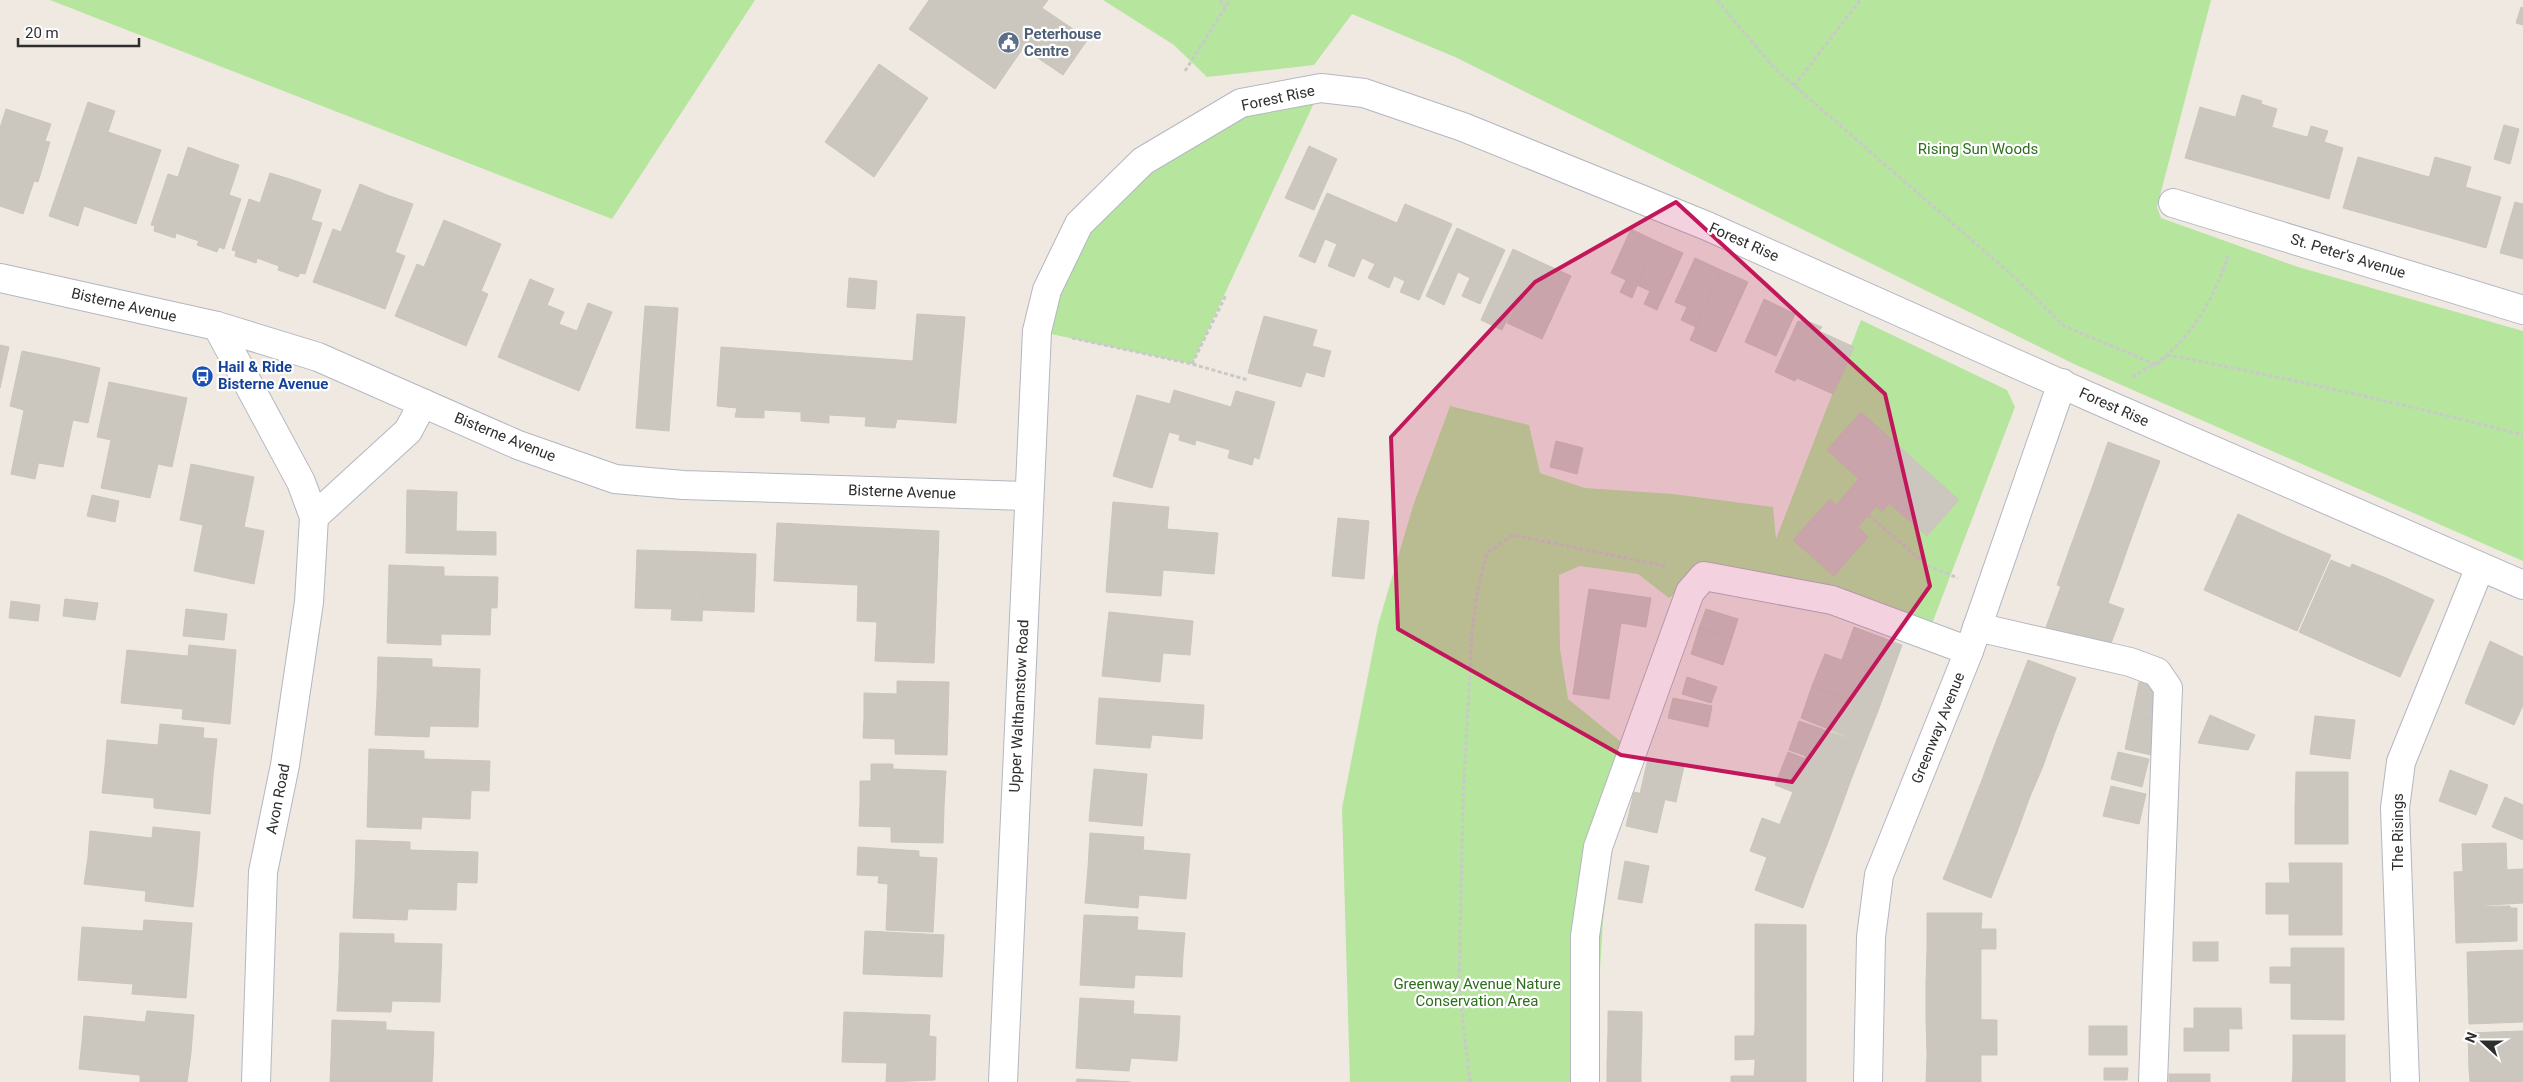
<svg xmlns="http://www.w3.org/2000/svg" width="2523" height="1082" font-family="Roboto,sans-serif">
<style>
.green{fill:#b6e59e}
.building{fill:#cbc7bf;stroke:#cbc5ba}
.lines{fill:none;stroke-linecap:round;stroke-linejoin:round}
.minor-casing{stroke:#b4b7c1;stroke-width:30}
.path{stroke:#c9c9c9;stroke-width:3;stroke-dasharray:4 2.5;stroke-linecap:butt}
.minor{stroke:#fff;stroke-width:28}
.marked{fill:#c2185b;fill-opacity:0.2;stroke:#c2185b;stroke-width:4;stroke-linejoin:round}
.labels{text-anchor:middle;dominant-baseline:central;stroke-width:4.5;stroke-linejoin:round;paint-order:stroke}
.service-label{font-size:15px;font-weight:bold;fill:#4e5e75;stroke:#fff;text-anchor:start}
.street-label{font-size:15px;fill:#2e2e2e;stroke:#fff}
.park-label{font-size:15px;fill:#2c6e1b;stroke:#fff}
.transit-label{font-size:15px;font-weight:bold;fill:#164399;stroke:#fff;text-anchor:start}
</style>
<rect width="100%" height="100%" fill="#efe9e1"/>
<g class="green">
<path d="M50,0H755L612,219Z"/>
<path d="M1103,0H2211L2157,207L2161,218L2298,267L2523,331V561L2076,365L1455,57L1352,14L1314,65L1207,77L1174,45Z"/>
<path d="M1321,88L1192,364L1037,331L1079,224L1241,103Z"/>
<path d="M1861,320L2007,390L2015,407L1928,634L1771,574L1739,577L1701,573L1669,598L1638,574L1580,566L1559,575L1560,649L1568,699L1625,745L1603,921L1593,1082H1350L1342,808L1378,625L1413,506L1450,406L1529,425L1540,473L1585,488L1673,494L1773,507L1776,539Z"/>
</g>
<g class="building">
<path d="M929,0H1048L1042,8L1088,39L1063,75L1023,48L995,89L909,29Z"/>
<path d="M2521,7L2523,8V25L2516,23Z"/>
<path d="M879,64L928,98L874,177L825,142Z"/>
<path d="M2242,95L2262,101L2261,104L2277,109L2257,178L2221,168Z"/>
<path d="M88,102L115,111L108,132L161,150L136,224L84,206L78,226L49,216Z"/>
<path d="M2200,107L2235,117L2221,168L2185,158Z"/>
<path d="M6,109L51,124L45,141L50,142L38,182L34,181L23,214L0,206V128Z"/>
<path d="M2504,125L2519,129L2510,164L2494,159Z"/>
<path d="M2311,126L2328,131L2324,142L2343,148L2329,199L2292,188Z"/>
<path d="M2271,127L2307,137L2292,188L2257,178Z"/>
<path d="M1309,146L1337,159L1314,210L1285,198Z"/>
<path d="M188,147L215,157L187,237L176,233L175,238L154,231L155,226L151,225L168,174L178,177Z"/>
<path d="M215,157L239,165L229,195L241,199L224,249L219,247L217,252L197,245L199,241L187,237Z"/>
<path d="M2358,157L2394,167L2379,218L2343,208Z"/>
<path d="M2435,157L2471,167L2451,238L2415,228Z"/>
<path d="M2394,167L2429,177L2415,228L2379,218Z"/>
<path d="M270,173L296,181L268,262L257,258L256,263L235,256L236,251L232,250L249,199L260,203Z"/>
<path d="M296,181L321,190L311,220L322,223L305,274L300,273L298,277L278,270L279,266L268,262Z"/>
<path d="M360,184L387,195L349,295L313,282L333,229L341,232Z"/>
<path d="M2465,187L2501,197L2486,248L2451,238Z"/>
<path d="M1327,193L1397,223L1405,204L1452,224L1419,300L1400,292L1405,281L1394,276L1389,288L1368,278L1375,264L1362,258L1354,277L1328,266L1337,244L1325,239L1315,263L1299,256Z"/>
<path d="M387,195L413,204L395,252L405,256L385,309L349,295Z"/>
<path d="M2515,202L2523,204V259L2500,253Z"/>
<path d="M444,220L473,232L431,331L395,316L417,264L424,267Z"/>
<path d="M1457,228L1481,239L1464,275L1458,272L1444,305L1426,296Z"/>
<path d="M1631,229L1656,241L1632,298L1620,292L1626,280L1611,273Z"/>
<path d="M473,232L501,244L481,291L488,294L466,346L431,331Z"/>
<path d="M1481,239L1505,250L1480,304L1462,296L1470,278L1464,275Z"/>
<path d="M1656,241L1683,253L1657,310L1644,304L1650,291L1637,285Z"/>
<path d="M1513,249L1536,260L1502,330L1481,320Z"/>
<path d="M1695,258L1721,270L1696,327L1681,320L1687,307L1675,302Z"/>
<path d="M1536,260L1571,276L1542,339L1507,323Z"/>
<path d="M1721,270L1748,282L1716,352L1690,340Z"/>
<path d="M849,278L877,281L875,309L847,307Z"/>
<path d="M530,279L554,289L547,305L564,312L538,374L498,357Z"/>
<path d="M1764,299L1795,314L1776,356L1745,342Z"/>
<path d="M588,303L612,312L579,391L538,374L559,324L577,331Z"/>
<path d="M645,306L678,308L669,431L636,428Z"/>
<path d="M917,314L965,317L956,423L897,419L895,428L865,426L866,417L829,415V423L801,421V412L764,410V418L735,417L737,408L717,406L721,347L913,361Z"/>
<path d="M1264,316L1317,330L1312,346L1331,351L1327,364L1256,344Z"/>
<path d="M1802,319L1822,327L1819,331L1854,347L1833,394L1797,378L1795,381L1775,372L1798,321L1801,322Z"/>
<path d="M1256,344L1327,364L1324,377L1306,372L1301,387L1248,373Z"/>
<path d="M0,345L9,347L0,388Z"/>
<path d="M22,351L61,359L35,479L11,474L24,410L10,406Z"/>
<path d="M61,359L100,368L88,423L73,420L63,467L39,463Z"/>
<path d="M109,382L148,390L126,493L101,488L111,440L97,437Z"/>
<path d="M148,390L187,398L172,467L158,464L150,498L126,493Z"/>
<path d="M1174,390L1231,407L1236,391L1275,402L1259,459L1254,457L1252,465L1228,458L1230,450L1196,440L1195,445L1179,440L1180,435L1169,432L1152,488L1113,476L1137,395L1170,404Z"/>
<path d="M1861,412L1959,500L1927,536L1889,503L1882,511L1876,506L1858,527L1868,537L1834,576L1793,540L1830,499L1836,505L1859,479L1827,450Z"/>
<path d="M1556,441L1583,448L1577,474L1550,467Z"/>
<path d="M2108,442L2160,461L2144,503L2093,485Z"/>
<path d="M191,464L254,477L244,527L264,531L254,584L194,571L203,525L180,520Z"/>
<path d="M2093,485L2144,503L2132,536L2081,518Z"/>
<path d="M407,490L457,492L456,531L496,532V555L406,553Z"/>
<path d="M92,495L119,501L115,522L87,516Z"/>
<path d="M1113,502L1169,507L1167,529L1218,533L1214,574L1163,570L1161,596L1106,592Z"/>
<path d="M2238,514L2284,535L2251,611L2204,590Z"/>
<path d="M1338,518L1369,521L1364,579L1332,576Z"/>
<path d="M2081,518L2132,536L2120,570L2069,551Z"/>
<path d="M777,523L939,531L934,663L875,661L877,622L857,621L858,585L774,581Z"/>
<path d="M2284,535L2331,555L2297,631L2251,611Z"/>
<path d="M637,550L705,552L702,621L671,620L672,609L635,608Z"/>
<path d="M2069,551L2120,570L2108,603L2057,585Z"/>
<path d="M705,552L756,554L754,612L703,610Z"/>
<path d="M2331,560L2350,568L2352,564L2386,578L2352,656L2299,632Z"/>
<path d="M389,565L444,567V576L498,577L497,608L388,604Z"/>
<path d="M2386,578L2434,600L2400,677L2352,656Z"/>
<path d="M2061,586L2124,609L2110,646L2045,630Z"/>
<path d="M1589,589L1651,598L1646,627L1621,623L1609,699L1573,694Z"/>
<path d="M65,599L98,603L95,620L63,616Z"/>
<path d="M11,601L40,605L38,621L9,618Z"/>
<path d="M388,604L491,607L490,635L441,634V645L387,643Z"/>
<path d="M186,609L227,614L224,640L183,636Z"/>
<path d="M1706,609L1738,619L1732,638L1699,628Z"/>
<path d="M1109,612L1193,621L1190,655L1163,653L1160,682L1102,676Z"/>
<path d="M1854,627L1902,645L1890,678L1842,660Z"/>
<path d="M1699,628L1732,638L1723,665L1691,654Z"/>
<path d="M2490,641L2523,657V705L2514,725L2465,703Z"/>
<path d="M189,645L236,650L233,687L124,676L127,650L188,656Z"/>
<path d="M1825,654L1890,678L1878,711L1812,686Z"/>
<path d="M378,657L432,659V667L480,669L479,699L377,696Z"/>
<path d="M2028,660L2076,678L2055,732L2007,714Z"/>
<path d="M124,676L233,687L230,724L182,719L183,709L121,703Z"/>
<path d="M1687,677L1717,687L1711,703L1682,694Z"/>
<path d="M897,681L949,682L948,719L864,717V693L897,694Z"/>
<path d="M2139,682L2159,687L2156,721L2132,716Z"/>
<path d="M1812,686L1878,711L1865,744L1801,718Z"/>
<path d="M377,696L479,699L478,727L430,726L429,737L375,735Z"/>
<path d="M1099,698L1204,705L1202,739L1152,735L1150,748L1096,744Z"/>
<path d="M1673,698L1712,706L1708,727L1668,718Z"/>
<path d="M2007,714L2055,732L2043,766L1994,747Z"/>
<path d="M2210,715L2255,735L2248,750L2198,743Z"/>
<path d="M2132,716L2156,721L2151,755L2125,749Z"/>
<path d="M2315,716L2355,720L2350,759L2310,754Z"/>
<path d="M864,717L948,719L947,755L895,754V739L863,738Z"/>
<path d="M1799,721L1865,744L1852,777L1805,758L1806,756L1789,750Z"/>
<path d="M160,724L204,728L203,738L217,739L213,776L105,766L107,740L158,745Z"/>
<path d="M1994,747L2043,766L2029,799L1982,780Z"/>
<path d="M369,749L424,751V759L490,761L489,791L368,788Z"/>
<path d="M1788,752L1852,777L1840,810L1775,785Z"/>
<path d="M2118,752L2149,759L2142,787L2111,779Z"/>
<path d="M1648,758L1684,766L1676,802L1640,794Z"/>
<path d="M871,764H893V769L946,771L944,807L860,804V781H871Z"/>
<path d="M105,766L213,776L210,814L154,808V798L102,793Z"/>
<path d="M1094,769L1147,774L1142,826L1089,821Z"/>
<path d="M2450,770L2488,785L2476,815L2439,801Z"/>
<path d="M2296,772H2348V808H2295Z"/>
<path d="M1982,780L2029,799L2017,832L1969,813Z"/>
<path d="M2111,786L2146,794L2139,824L2103,816Z"/>
<path d="M368,788L471,791L470,819L422,817L421,829L367,827Z"/>
<path d="M1634,792L1665,799L1657,833L1626,826Z"/>
<path d="M1793,792L1840,810L1828,842L1780,824Z"/>
<path d="M2505,797L2523,805V840L2492,827Z"/>
<path d="M860,804L944,807L943,843L891,842V827L859,826Z"/>
<rect x="2295" y="808" width="53" height="36"/>
<path d="M1969,813L2017,832L2004,865L1956,847Z"/>
<path d="M1762,818L1828,842L1815,875L1750,851Z"/>
<path d="M153,827L200,832L197,870L88,857L90,831L152,838Z"/>
<path d="M1090,833L1144,837L1143,850L1190,854L1188,877L1088,868Z"/>
<path d="M356,840L410,842V850L478,852L477,883L355,879Z"/>
<path d="M2506,843L2507,870L2463,871L2462,844Z"/>
<path d="M858,847L919,851V857L937,858L933,932L886,930L888,884L878,883L879,876L857,875Z"/>
<path d="M1956,847L2004,865L1991,898L1943,879Z"/>
<path d="M88,857L197,870L193,907L145,901L146,891L84,884Z"/>
<path d="M1767,857L1815,875L1803,908L1755,890Z"/>
<path d="M1625,861L1649,866L1642,903L1618,899Z"/>
<path d="M2289,863H2342V899H2266V883H2290Z"/>
<path d="M1088,868L1188,877L1186,899L1139,895L1138,908L1085,903Z"/>
<path d="M2523,869V903L2455,907L2454,872Z"/>
<path d="M355,879L457,882L456,910L408,909L407,920L353,918Z"/>
<path d="M2266,899H2342V935H2289V914H2266Z"/>
<path d="M2510,906L2511,908H2517V941L2456,943L2455,907Z"/>
<path d="M1927,913H1982L1981,929H1996V949H1927Z"/>
<path d="M1084,915L1138,917L1137,930L1185,933L1183,955L1082,950Z"/>
<path d="M144,920L192,923L189,961L80,953L82,927L143,931Z"/>
<path d="M1755,924L1806,925V960H1755Z"/>
<path d="M865,931L944,935L942,977L863,974Z"/>
<path d="M340,933L394,934V943L442,944L441,975L339,972Z"/>
<rect x="2193" y="942" width="25" height="19"/>
<path d="M2291,948H2344V984L2270,983V967H2291Z"/>
<path d="M1927,949H1981V984H1926Z"/>
<path d="M1082,950L1183,955L1182,977L1135,975L1134,988L1080,985Z"/>
<path d="M2523,950V986L2468,988L2467,952Z"/>
<path d="M80,953L189,961L186,998L132,994L133,984L78,980Z"/>
<rect x="1755" y="960" width="51" height="35"/>
<path d="M339,972L441,975L440,1002L392,1001L391,1012L337,1011Z"/>
<path d="M2291,983L2344,984V1020L2291,1019Z"/>
<rect x="1926" y="984" width="55" height="35"/>
<path d="M2523,986V1022L2469,1024L2468,988Z"/>
<rect x="1755" y="995" width="51" height="35"/>
<path d="M1080,998L1134,1001L1133,1014L1180,1016L1179,1039L1078,1033Z"/>
<path d="M2194,1008H2241L2242,1029L2194,1028Z"/>
<path d="M147,1011L194,1015L191,1053L82,1042L84,1016L145,1022Z"/>
<path d="M1608,1011L1642,1012V1030H1608Z"/>
<path d="M844,1012L930,1015L929,1036L936,1037L935,1080L886,1082L887,1063L842,1062Z"/>
<path d="M1926,1019L1997,1020V1055H1927Z"/>
<path d="M332,1020L386,1022V1030L434,1032L433,1063L331,1059Z"/>
<rect x="2089" y="1026" width="38" height="29"/>
<path d="M2184,1028L2229,1029V1051H2184Z"/>
<path d="M1608,1030H1642L1641,1065L1607,1064Z"/>
<path d="M1755,1030H1806V1065H1755V1059L1735,1060V1036H1754Z"/>
<path d="M2523,1031V1067L2469,1069L2468,1033Z"/>
<path d="M1078,1033L1179,1039L1177,1061L1131,1058L1129,1071L1076,1068Z"/>
<rect x="2293" y="1035" width="52" height="36"/>
<path d="M82,1042L191,1053L187,1082H140V1075L79,1069Z"/>
<path d="M1927,1055H1981V1082H1926Z"/>
<path d="M331,1059L433,1063L432,1082H330Z"/>
<path d="M1607,1064L1641,1065V1082H1607Z"/>
<path d="M1755,1065H1806V1082H1731V1076H1754Z"/>
<path d="M2523,1067V1082H2470L2469,1069Z"/>
<path d="M2104,1068H2128L2127,1080H2104Z"/>
<path d="M2293,1071H2345V1082H2292Z"/>
<rect x="2169" y="1074" width="41" height="8"/>
<path d="M1077,1079L1130,1082H1076Z"/>
</g>
<g class="lines">
<defs>
<g id="minor">
<path d="M2173,203L2523,310"/>
<path d="M0,278L217,326L318,357L518,445L615,479L683,485L1029,496"/>
<path d="M217,326L301,482L314,517L309,602L285,765L263,872L256,1082"/>
<path d="M314,517L408,431L423,403"/>
<path d="M1977,627L2130,662L2157,672L2168,688L2153,1082"/>
<path d="M1003,1082L1037,331L1047,290L1079,224L1143,161L1241,103L1321,88L1364,93L1463,127L1707,226L2095,399L2523,585"/>
<path d="M1585,1082V936L1598,847L1690,592L1704,576L1832,600L1969,651"/>
<path d="M1868,1082L1871,937L1879,875L1969,651L2062,383"/>
<path d="M2405,1082L2395,808L2401,762L2480,567"/>
</g>
</defs>
<use href="#minor" class="minor-casing"/>
<g class="path">
<path d="M1220,0L1225,7"/>
<path d="M1717,0L1774,68L2012,275L2064,326L2157,365L2167,355C2287,378 2405,404 2523,435"/>
<path d="M1185,71L1230,0"/>
<path d="M1794,86L1860,0"/>
<path d="M1072,338L1192,364L1248,380"/>
<path d="M1192,364L1226,295"/>
<path d="M2132,377C2143,370 2158,363 2168,354C2197,328 2216,293 2228,256"/>
<path d="M1868,515L1928,566L1958,578"/>
<path d="M1470,1082L1459,987L1463,800L1472,631L1477,593L1487,553L1513,535L1665,566"/>
</g>
<use href="#minor" class="minor"/>
</g>
<path class="marked" d="M1676,202L1885,394L1930,586L1792,782L1621,755L1398,629L1391,437L1535,282Z"/>
<defs>
<symbol id="civic-disc" viewBox="-11 -11 22 22"><circle r="9.5" fill="#5c6f8a" stroke="#fff"/><path d="M-.6-6.5H3V-4.5H.6V-3L4-1V1h2V6H-6V1h2V-1L-.6-3ZM-1.2 2.5V6h2.4V2.5Z" fill="#fff"/></symbol>
<symbol id="bus-disc" viewBox="-11 -11 22 22"><circle r="9.5" fill="#1a4fb4" stroke="#fff"/><path d="M-5-6H5V4H4V6H2V4H-2V6H-4V4H-5ZM-3.5-4V0h7V-4ZM-3.5 1.2v1.5H-2V1.2ZM2 1.2v1.5H3.5V1.2Z" fill="#fff"/></symbol>
</defs>
<g fill-rule="evenodd">
<use href="#civic-disc" x="996" y="30" width="25" height="25"/>
<use href="#bus-disc" x="190" y="364" width="25" height="25"/>
</g>
<g class="labels">
<g class="service-label">
<text x="1024" y="34">Peterhouse<tspan x="1024" dy="17">Centre</tspan></text>
</g>
<g class="street-label">
<text transform="translate(1278 98) rotate(-12)">Forest Rise</text>
<text transform="translate(1744 242) rotate(24)">Forest Rise</text>
<text transform="translate(2348 256) rotate(17)">St. Peter's Avenue</text>
<text transform="translate(124 305) rotate(13)">Bisterne Avenue</text>
<text transform="translate(2114 407) rotate(24)">Forest Rise</text>
<text transform="translate(505 437) rotate(22)">Bisterne Avenue</text>
<text transform="translate(902 492) rotate(2)">Bisterne Avenue</text>
<text transform="translate(1019 706) rotate(-87)">Upper Walthamstow Road</text>
<text transform="translate(1938 728) rotate(-68)">Greenway Avenue</text>
<text transform="translate(278 799) rotate(-79)">Avon Road</text>
<text transform="translate(2398 832) rotate(-90)">The Risings</text>
</g>
<g class="park-label">
<text x="1978" y="149">Rising Sun Woods</text>
<text x="1477" y="984">Greenway Avenue Nature<tspan x="1477" dy="17">Conservation Area</tspan></text>
</g>
<g class="transit-label">
<text x="218" y="367">Hail &amp; Ride<tspan x="218" dy="17">Bisterne Avenue</tspan></text>
</g>
</g>
<g transform="translate(2483 1042) rotate(291)" stroke="#ffffff" stroke-width="4" paint-order="stroke">
<path d="M0-4L9 19L0 12L-9 19Z" fill="#2e2e2e"/>
<text y="-8" font-size="14" font-weight="bold" text-anchor="middle" fill="#2e2e2e">N</text>
</g>
<path d="M18 38v8h121v-8" fill="none" stroke="#2e2e2e" stroke-width="2.5"/>
<text x="25" y="38" font-size="15" fill="#2e2e2e" stroke="#ffffff" stroke-width="4" paint-order="stroke">20 m</text>
</svg>
